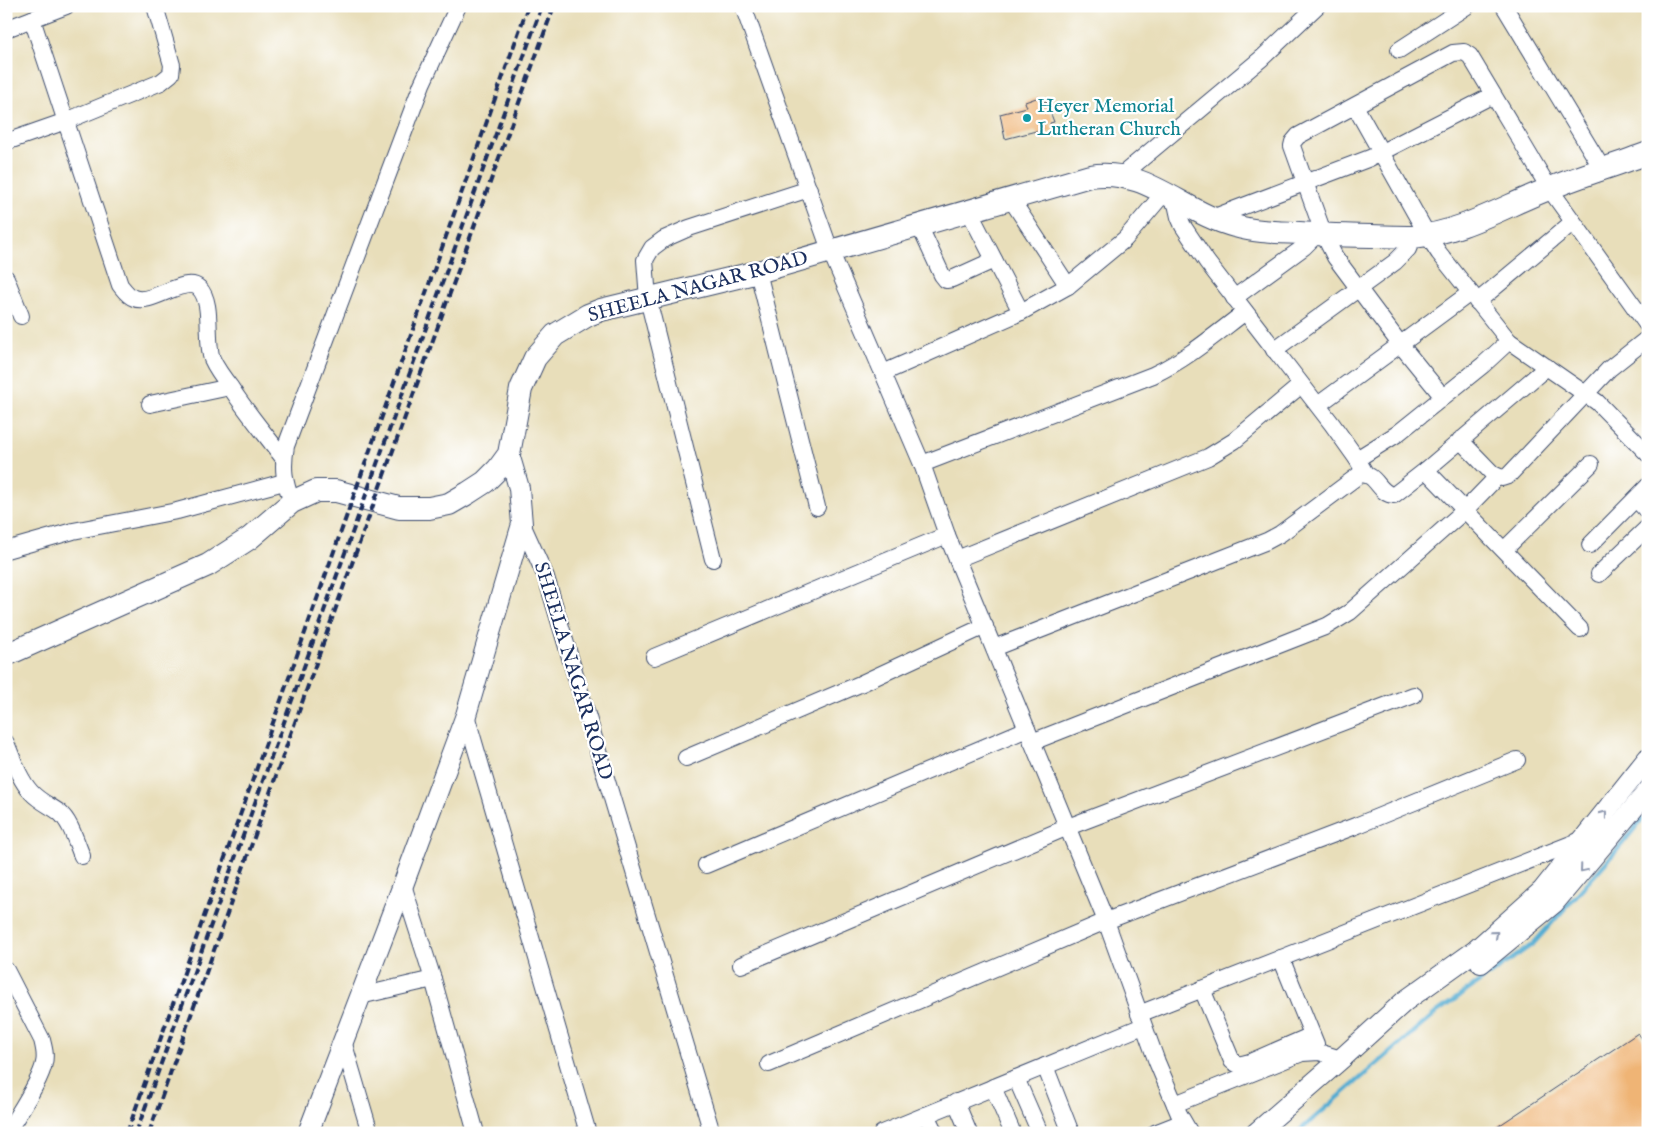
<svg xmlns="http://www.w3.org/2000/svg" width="1654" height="1139" font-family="'IM FELL English',serif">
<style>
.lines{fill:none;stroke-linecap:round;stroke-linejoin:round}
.stream{stroke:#53acd1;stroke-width:4.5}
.building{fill:#efb475}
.minor-casing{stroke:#3a496c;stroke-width:18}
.tertiary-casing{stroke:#3a496c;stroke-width:22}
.secondary-casing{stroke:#3a496c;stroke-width:24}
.minor{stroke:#fff;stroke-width:16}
.tertiary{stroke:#fff;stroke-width:20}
.secondary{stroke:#fff;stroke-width:22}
.rail{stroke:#1b2f5e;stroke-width:4;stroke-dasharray:8 4;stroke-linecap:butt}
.oneway{stroke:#8d97ae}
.culture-dot{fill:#0f9aa8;stroke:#fff;stroke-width:2}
.labels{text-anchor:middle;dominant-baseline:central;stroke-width:4.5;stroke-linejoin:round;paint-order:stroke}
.culture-label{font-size:20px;fill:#0d838f;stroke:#fff;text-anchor:start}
.street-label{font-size:20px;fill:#1b2f5e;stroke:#fff}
</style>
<rect width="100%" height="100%" fill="#fff"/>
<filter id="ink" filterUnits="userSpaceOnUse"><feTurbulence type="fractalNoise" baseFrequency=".02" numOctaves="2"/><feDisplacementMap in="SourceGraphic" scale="10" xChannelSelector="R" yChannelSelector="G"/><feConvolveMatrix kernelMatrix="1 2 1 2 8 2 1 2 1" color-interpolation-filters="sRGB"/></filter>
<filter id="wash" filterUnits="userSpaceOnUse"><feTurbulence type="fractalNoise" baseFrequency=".0096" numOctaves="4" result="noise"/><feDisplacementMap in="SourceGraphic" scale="20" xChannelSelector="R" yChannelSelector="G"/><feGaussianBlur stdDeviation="1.12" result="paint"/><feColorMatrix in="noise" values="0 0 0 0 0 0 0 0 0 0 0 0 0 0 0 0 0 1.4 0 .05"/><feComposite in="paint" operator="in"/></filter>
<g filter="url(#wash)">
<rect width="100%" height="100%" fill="#e8deba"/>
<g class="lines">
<path class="stream" d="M1297,1133L1437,1012L1533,944L1617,850L1648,812"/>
</g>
<g id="blocks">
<g class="building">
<path d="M1039,97L1041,103L1046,101L1054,122L1050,123L1053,131L1038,136L1036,131L1005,139L1000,114L1027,107L1025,102Z"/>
<path d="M1638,1033L1648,1047V1131L1645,1133H1488Z"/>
</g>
</g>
</g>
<g filter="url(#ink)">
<use href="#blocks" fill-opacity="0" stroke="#3a496c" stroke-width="1"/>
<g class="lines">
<defs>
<g id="minor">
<path d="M743,6L830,250L922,464L947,535L1106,921L1157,1062L1179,1114L1190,1133"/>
<path d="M1504,6L1603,170"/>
<path d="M32,19L120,285C124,290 128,296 134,298C151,306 185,275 199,288C214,303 205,340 212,359C217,370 224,379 231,388C247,413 266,435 284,459"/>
<path d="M6,29L66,6"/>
<path d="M1399,50L1467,6"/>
<path d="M1355,106L1428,236L1439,253L1509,341L1597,402L1648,454"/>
<path d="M6,142L66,121L161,82L171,74L172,65L155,6"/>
<path d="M1122,175L1262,58L1317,6"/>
<path d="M1011,199L1068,286"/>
<path d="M1175,199L1179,217L1183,226L1207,262L1332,424L1357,459L1365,473"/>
<path d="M969,211L1021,312"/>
<path d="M1212,218L1370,158L1493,95"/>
<path d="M919,225L942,275L946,280L952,279L994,260"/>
<path d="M758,272L817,507"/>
<path d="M6,278L21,316"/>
<path d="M1234,298L1304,247L1317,234"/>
<path d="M1477,302L1573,222"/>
<path d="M1274,350L1395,262L1408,249L1413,237"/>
<path d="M883,373L1021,312L1068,286L1125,239L1164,193"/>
<path d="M1443,397L1400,344L1335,257L1324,235L1292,146L1293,142L1298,136L1453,53L1464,52L1470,56L1549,188L1648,326"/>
<path d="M150,404L230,387"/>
<path d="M1318,405L1470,293"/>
<path d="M1460,440L1493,474L1502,478L1508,476L1609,369L1648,338"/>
<path d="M1357,459L1397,434L1483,365L1509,341"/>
<path d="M922,464L1153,375C1187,359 1216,334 1245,312"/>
<path d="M1426,470L1547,367"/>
<path d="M1636,499L1648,512"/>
<path d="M292,502C284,481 282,468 286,446L422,84L458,6"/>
<path d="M522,524L546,577L712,1133"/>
<path d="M1590,545L1648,486"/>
<path d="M6,550L73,531L177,511L284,482"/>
<path d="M1504,550L1591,464"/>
<path d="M713,559L648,299L645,260L652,248L664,239L689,228L809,189"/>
<path d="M957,559L1208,457L1234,441L1301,385"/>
<path d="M1599,574L1648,527"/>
<path d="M994,648L1267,541L1280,534L1359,475C1377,471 1378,495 1394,495L1426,470L1580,629"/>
<path d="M654,657L947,535"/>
<path d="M466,715L588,1133"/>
<path d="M1032,742L1327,626L1350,612L1464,511L1497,477"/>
<path d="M6,743C13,759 19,779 31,792C39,801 49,805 59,812C71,822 76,842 82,856"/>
<path d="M686,758L860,684L985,626"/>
<path d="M706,865L1027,729"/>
<path d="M403,885L433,979L476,1133"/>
<path d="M1281,958L1316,1044"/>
<path d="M741,965L1068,827L1414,695"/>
<path d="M6,970L42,1040C44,1048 46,1055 44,1063C41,1081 17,1115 7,1133"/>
<path d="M1202,989L1232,1061C1238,1066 1243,1064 1250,1062L1312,1035"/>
<path d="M360,996L433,979"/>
<path d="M1139,1014L1584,839"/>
<path d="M343,1041L370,1133"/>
<path d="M769,1064L1106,921L1358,825L1517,760"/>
<path d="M1045,1066L1071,1133"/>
<path d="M1016,1078L1040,1133"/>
<path d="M993,1087L1011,1129"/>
<path d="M956,1102L969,1133"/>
<path d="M1175,1104L1302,1053L1319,1052L1341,1059"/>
<path d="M926,1115L935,1133"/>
<path d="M882,1133L1143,1026"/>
<path d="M1155,1133L1183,1122"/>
</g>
<g id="tertiary">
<path d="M1481,963L1554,903L1648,791"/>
<path d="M308,1133L403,885L466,715L522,524L519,488L509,454"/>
<path d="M1256,1133L1341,1059L1405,1001L1475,951L1542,891L1648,758"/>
</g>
<path id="secondary" d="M6,655L208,565L250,538L292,502L316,491H336L399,508H429L449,504L468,493L485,482L498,469L509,454L521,389L535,358L555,335L588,315L601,310L758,272L1090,176C1147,167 1183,213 1235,226C1255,232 1277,232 1299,233C1337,236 1375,236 1413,237C1460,233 1503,207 1546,190C1579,176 1614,166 1648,153"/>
</defs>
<use href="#minor" class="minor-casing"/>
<use href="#tertiary" class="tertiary-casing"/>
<use href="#secondary" class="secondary-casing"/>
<use href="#minor" class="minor"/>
<use href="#tertiary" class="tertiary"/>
<use href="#secondary" class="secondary"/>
<g class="rail">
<path d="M127,1133L528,6"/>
<path d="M136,1133L542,6"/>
<path d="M149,1133L325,638L554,6"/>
</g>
</g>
<defs><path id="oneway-chevron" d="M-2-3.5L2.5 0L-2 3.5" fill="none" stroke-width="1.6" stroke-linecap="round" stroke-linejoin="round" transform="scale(1.25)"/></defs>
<g class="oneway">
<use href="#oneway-chevron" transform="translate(1604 814) rotate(-52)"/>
<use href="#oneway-chevron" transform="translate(1583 869) rotate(130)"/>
<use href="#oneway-chevron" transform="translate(1495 934) rotate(-41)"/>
</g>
</g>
<circle class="culture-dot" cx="1027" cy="118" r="5"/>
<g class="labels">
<g class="culture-label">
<text x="1037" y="106">Heyer Memorial<tspan x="1037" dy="23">Lutheran Church</tspan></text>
</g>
<g class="street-label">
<text transform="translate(698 287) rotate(-15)">SHEELA NAGAR ROAD</text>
<text transform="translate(573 671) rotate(73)">SHEELA NAGAR ROAD</text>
</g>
</g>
<rect width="1654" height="1139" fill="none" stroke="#fff" stroke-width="25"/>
</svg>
